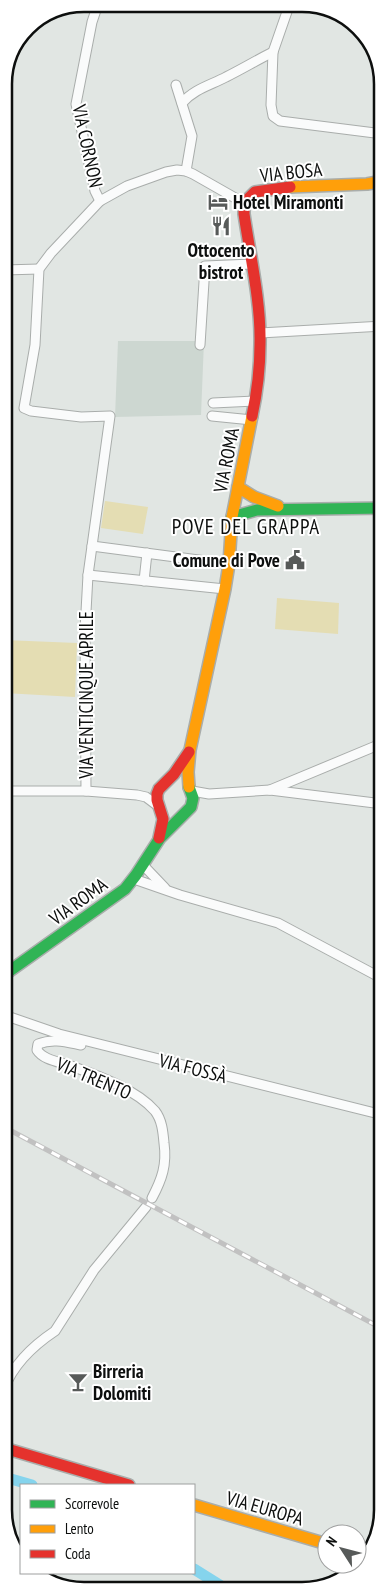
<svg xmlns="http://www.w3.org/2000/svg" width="387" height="1594" font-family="'PT Sans Narrow',sans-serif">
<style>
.built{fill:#cdd7d1}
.green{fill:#e4ddb3}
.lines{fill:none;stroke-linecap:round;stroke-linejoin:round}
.canal{stroke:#85d4ed;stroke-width:11}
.street-casing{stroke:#a9adab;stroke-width:11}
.fast-casing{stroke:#a9adab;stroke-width:14}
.slow-casing{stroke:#a9adab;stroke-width:14}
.jam-casing{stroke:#a9adab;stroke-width:14}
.street{stroke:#fafbfb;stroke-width:9}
.fast{stroke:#30b455;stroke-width:11}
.slow{stroke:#ff9f0a;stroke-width:11}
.jam{stroke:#e5322d;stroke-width:11}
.rail-casing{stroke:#c1c1c1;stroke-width:5}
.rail{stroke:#fff;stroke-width:3;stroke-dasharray:9;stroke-linecap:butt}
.labels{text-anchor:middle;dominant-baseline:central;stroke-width:4;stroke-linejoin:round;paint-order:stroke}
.street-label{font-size:19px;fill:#0d0f0e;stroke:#fff}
.poi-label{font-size:19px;font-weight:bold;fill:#0d0f0e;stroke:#fff;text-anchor:start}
.quarter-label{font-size:21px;letter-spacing:1px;fill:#0d0f0e;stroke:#fff}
.rim{fill:none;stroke:#0d0f0e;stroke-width:2.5}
</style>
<rect width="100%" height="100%" fill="#e1e6e3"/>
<path class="built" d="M118,341H204L201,415L115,417Z"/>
<g class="green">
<path d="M105,501L148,507L143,534L101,528Z"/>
<path d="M277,598L339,603L338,634L275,629Z"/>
<path d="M4,640L77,643L75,697L4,693Z"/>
</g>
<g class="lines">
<g class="canal">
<path d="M4,1477L32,1485"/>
<path d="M194,1569L226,1589"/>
</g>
<defs>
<g id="street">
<path d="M98,4L92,22L76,104L95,191L100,201"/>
<path d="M289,6L273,52L271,105L273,116L280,121L383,134"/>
<path d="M176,85L192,136L186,171"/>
<path d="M182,103C194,89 211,85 226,77C242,69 257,60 273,52"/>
<path d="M4,270L39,269"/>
<path d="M260,333L383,326"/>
<path d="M200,345L205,266L252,264"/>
<path d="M213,403L255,401"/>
<path d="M212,416L252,420"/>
<path d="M92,546L229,564"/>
<path d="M88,575L225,589"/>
<path d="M144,581L147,553"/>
<path d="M270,790L383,743"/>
<path d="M4,791H86L137,795L146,797L158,806"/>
<path d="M86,791L85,630L88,575L110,416L81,417L31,411L24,408L35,345L39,269L51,253L100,201L127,186L166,172L177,170L186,171L193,174L244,203"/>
<path d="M192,791L209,794L270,790L383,804"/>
<path d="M144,866L165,888"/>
<path d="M134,879L180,895L278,923L383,979"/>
<path d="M4,1015L59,1034L383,1115"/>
<path d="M81,1045C66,1042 53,1038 38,1044L37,1050C44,1061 62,1062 74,1067C99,1076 137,1090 155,1111C162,1120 163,1132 164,1143C167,1165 162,1179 152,1198"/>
<path d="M4,1389C13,1365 34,1345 55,1331L94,1270L146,1207"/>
</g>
<g id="fast">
<path d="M232,517L257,510L383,508"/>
<path d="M4,975L125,889L136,875L160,838L191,807L193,798L189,787"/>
<path d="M357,1553L366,1555"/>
</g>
<g id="slow">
<path d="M290,187L367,184L383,181"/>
<path d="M238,487L254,497L278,506"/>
<path d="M189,787L188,772L190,750L225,589L229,564L232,517L252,416"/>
<path d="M194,1505L327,1544"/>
</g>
<g id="jam">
<path d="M252,416C257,393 260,368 260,344C261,302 250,255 244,214V203L255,192L290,187"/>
<path d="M159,838L163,819L157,800V794L159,789L174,774L189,752"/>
<path d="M4,1448L129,1485"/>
</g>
</defs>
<use href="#street" class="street-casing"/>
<use href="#fast" class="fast-casing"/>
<use href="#slow" class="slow-casing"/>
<use href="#jam" class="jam-casing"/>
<use href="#street" class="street"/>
<use href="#fast" class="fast"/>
<use href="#slow" class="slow"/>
<use href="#jam" class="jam"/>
<defs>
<path id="rail" d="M4,1127L383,1329"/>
</defs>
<use href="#rail" class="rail-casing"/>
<use href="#rail" class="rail"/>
</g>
<defs>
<symbol id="hotel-bare" viewBox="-9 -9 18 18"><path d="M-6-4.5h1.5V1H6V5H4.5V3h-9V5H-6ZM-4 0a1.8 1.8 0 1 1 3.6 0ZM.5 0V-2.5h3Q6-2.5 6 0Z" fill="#575a59" stroke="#fff" stroke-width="2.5" paint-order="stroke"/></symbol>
<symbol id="restaurant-bare" viewBox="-9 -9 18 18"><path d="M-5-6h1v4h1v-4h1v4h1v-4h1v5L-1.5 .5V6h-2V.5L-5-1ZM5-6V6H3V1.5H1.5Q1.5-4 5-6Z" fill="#575a59" stroke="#fff" stroke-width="2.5" paint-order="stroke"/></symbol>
<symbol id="civic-bare" viewBox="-9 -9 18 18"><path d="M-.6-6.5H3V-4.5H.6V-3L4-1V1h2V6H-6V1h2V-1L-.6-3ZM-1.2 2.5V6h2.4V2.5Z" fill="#575a59" stroke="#fff" stroke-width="2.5" paint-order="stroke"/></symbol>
<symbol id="bar-bare" viewBox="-9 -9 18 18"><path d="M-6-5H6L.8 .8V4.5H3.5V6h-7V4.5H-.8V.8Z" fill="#575a59" stroke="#fff" stroke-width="2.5" paint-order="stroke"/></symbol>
</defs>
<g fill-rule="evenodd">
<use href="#hotel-bare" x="204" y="188" width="28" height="28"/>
<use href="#restaurant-bare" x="207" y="212" width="28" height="28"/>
<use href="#civic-bare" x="281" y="546" width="28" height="28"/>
<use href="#bar-bare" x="64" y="1368" width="28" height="28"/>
</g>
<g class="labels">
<g class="street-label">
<text transform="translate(88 146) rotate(78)">VIA CORNON</text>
<text transform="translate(291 172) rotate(-6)">VIA BOSA</text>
<text transform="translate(226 460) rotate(-79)">VIA ROMA</text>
<text transform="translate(86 695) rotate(-90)">VIA VENTICINQUE APRILE</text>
<text transform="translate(78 901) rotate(-36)">VIA ROMA</text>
<text transform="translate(193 1068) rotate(14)">VIA FOSSÀ</text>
<text transform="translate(94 1078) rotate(23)">VIA TRENTO</text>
<text transform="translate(265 1508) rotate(16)">VIA EUROPA</text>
</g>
<g class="poi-label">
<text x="233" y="202">Hotel Miramonti</text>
<text x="221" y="250" text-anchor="middle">Ottocento<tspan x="221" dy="22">bistrot</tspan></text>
<text x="280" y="560" text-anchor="end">Comune di Pove</text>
<text x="93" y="1371">Birreria<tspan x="93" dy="22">Dolomiti</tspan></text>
</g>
<g class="quarter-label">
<text x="246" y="526">POVE DEL GRAPPA</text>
</g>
</g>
<path d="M0 0H387V1594H0ZM84 12H302A72 72 0 0 1 374 84V1510A72 72 0 0 1 302 1582H84A72 72 0 0 1 12 1510V84A72 72 0 0 1 84 12Z" fill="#fff" fill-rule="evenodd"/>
<path class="rim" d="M84 12H302A72 72 0 0 1 374 84V1510A72 72 0 0 1 302 1582H84A72 72 0 0 1 12 1510V84A72 72 0 0 1 84 12Z"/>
<rect x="20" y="1484" width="175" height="90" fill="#ffffff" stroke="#9e9f9f"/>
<rect x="30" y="1500" width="25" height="8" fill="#30b455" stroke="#9e9f9f"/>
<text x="65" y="1509" font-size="15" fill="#0d0f0e">Scorrevole</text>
<rect x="30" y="1525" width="25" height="8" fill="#ff9f0a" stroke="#9e9f9f"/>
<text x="65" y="1534" font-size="15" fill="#0d0f0e">Lento</text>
<rect x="30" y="1550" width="25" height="8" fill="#e5322d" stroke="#9e9f9f"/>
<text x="65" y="1559" font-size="15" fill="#0d0f0e">Coda</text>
<g transform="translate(342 1549) rotate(306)"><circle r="24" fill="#ffffff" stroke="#9e9f9f"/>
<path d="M0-4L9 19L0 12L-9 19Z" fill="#575a59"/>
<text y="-8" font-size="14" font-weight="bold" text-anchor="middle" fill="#0d0f0e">N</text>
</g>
</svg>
